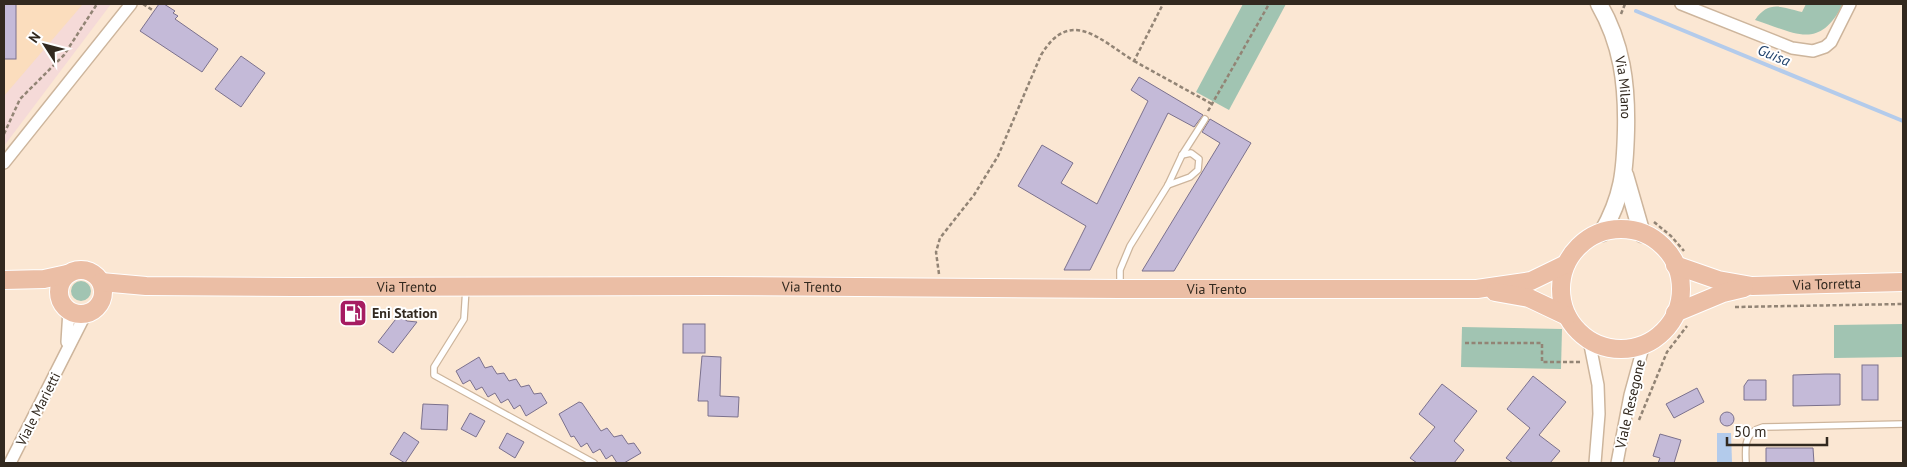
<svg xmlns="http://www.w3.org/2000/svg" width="1907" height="467" font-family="'PT Sans',sans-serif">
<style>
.commercial{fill:#f5dad8}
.built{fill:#fbddbd}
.green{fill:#a1c4b2}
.water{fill:#b3cbeb}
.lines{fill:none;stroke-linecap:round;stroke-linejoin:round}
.stream{stroke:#b3cbeb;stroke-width:4}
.building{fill:#c4bad8;stroke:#7b718d}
.lane-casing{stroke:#cdb59c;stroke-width:8}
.street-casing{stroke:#cdb59c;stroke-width:14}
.secondary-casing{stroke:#cdb59c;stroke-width:19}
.primary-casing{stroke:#fff;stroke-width:20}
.path{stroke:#928475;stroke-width:2.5;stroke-dasharray:4 2.5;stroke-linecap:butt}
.lane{stroke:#fff;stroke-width:5.5}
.street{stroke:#fff;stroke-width:11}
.secondary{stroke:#fff;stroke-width:16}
.primary{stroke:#ebbea5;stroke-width:18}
.labels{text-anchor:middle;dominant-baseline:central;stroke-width:4;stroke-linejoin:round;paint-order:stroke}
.street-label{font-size:14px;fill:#32291f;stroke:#fff}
.poi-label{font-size:14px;font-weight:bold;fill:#32291f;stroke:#fff;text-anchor:start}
.water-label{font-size:15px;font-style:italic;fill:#21436d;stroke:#fff}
</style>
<rect width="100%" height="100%" fill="#fbe7d3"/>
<path class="commercial" d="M4,4H111L4,146Z"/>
<path class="built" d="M4,4H83L4,96Z"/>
<g class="green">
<path d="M1243,4H1286L1229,110L1196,92Z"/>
<path d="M1806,4H1843C1819,51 1796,33 1755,20C1769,0 1781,7 1802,12Z"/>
<circle cx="81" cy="291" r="10"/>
<path d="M1903,324V357L1834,358V325Z"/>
<path d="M1462,327L1562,329L1561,369L1461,367Z"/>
</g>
<path class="water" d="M1717,433H1731L1732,462H1717Z"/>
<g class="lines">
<path class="stream" d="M1636,11L1903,121"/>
</g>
<g class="building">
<rect x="4" y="4" width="12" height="55"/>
<path d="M159,4H164L175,11L173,13L178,16L175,19L218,49L202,72L140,31Z"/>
<path d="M241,56L265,73L241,107L215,89Z"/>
<path d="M1139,77L1203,115L1194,127L1168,113L1090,270H1064L1086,226L1018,186L1042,145L1073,163L1061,183L1097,204L1148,101L1131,90Z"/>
<path d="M1210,119L1251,143L1174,271H1142L1220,143L1202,132Z"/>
<path d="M399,315L407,321L417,322L393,353L378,342Z"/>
<rect x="683" y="324" width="22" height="29"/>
<path d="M702,356L721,357L720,396L739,397L738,417L708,416V401H698Z"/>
<path d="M479,357L485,368L492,366L497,374L504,373L509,381L516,379L521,387L529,385L534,394L541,393L547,403L526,416L520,405L514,409L508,399L501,403L495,393L488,397L482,387L476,390L470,380L463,384L456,371Z"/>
<rect x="1862" y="365" width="16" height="35"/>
<path d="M1825,374H1840V405L1793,406V375Z"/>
<path d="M1533,376L1566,402L1539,435L1560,451L1550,463H1513L1506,458L1530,428L1507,409Z"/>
<path d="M1748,380H1766V400H1744V386Z"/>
<path d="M1442,384L1477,411L1454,441L1464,450L1454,463H1417L1410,458L1435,427L1419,414Z"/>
<path d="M1697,388L1704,402L1674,418L1666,404Z"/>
<path d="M579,402L582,403L601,431L607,428L614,437L622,435L628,444L634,443L641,453L624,463H617L612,455L606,459L600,449L593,453L587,443L581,447L574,436L571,437L559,414Z"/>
<path d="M423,404L448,405L447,430L421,429Z"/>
<circle cx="1727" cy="419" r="7"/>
<path d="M470,413L485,421L476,437L461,429Z"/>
<path d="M404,432L419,442L405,463L390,454Z"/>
<path d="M507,433L524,442L515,458L499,448Z"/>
<path d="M1660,434L1681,440L1674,463H1658L1660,458L1653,456Z"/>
<path d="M1766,448H1813L1814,463H1766Z"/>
</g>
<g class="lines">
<defs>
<g id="lane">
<path d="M1168,185L1190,177L1198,170L1199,159L1191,153L1182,155"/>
<path d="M1120,287V270L1130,246L1168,185L1182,155L1205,119"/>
<path d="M466,288L464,319L434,367V375L594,463"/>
<path d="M1746,463C1745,447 1744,432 1763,427L1903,424"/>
</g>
<g id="street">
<path d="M1681,4L1792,48L1813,51L1825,47L1831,42L1850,4"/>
<path d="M4,163L131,4"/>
<path d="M1589,340L1598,385L1599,414L1595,463"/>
<path d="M67,342L69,310"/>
<path d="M10,463L86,313"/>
<path d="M1617,463L1630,395L1644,344"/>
</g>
<g id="secondary">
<path id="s1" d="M1599,4C1622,44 1627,84 1626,130C1625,171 1623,196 1602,233"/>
<path d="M1625,175L1642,234"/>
</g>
<g id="primary">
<circle cx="1621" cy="289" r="60"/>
<path id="s2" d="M1675,265L1718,280L1752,286L1903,282"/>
<circle cx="81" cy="292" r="22"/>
<path d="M4,280L44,279L67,274"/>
<path id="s3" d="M101,282L146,286L294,287L714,286L1120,289H1477L1531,281L1566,264"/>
<path d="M1495,292L1529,298L1567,316"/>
<path d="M1675,313L1723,293L1744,288"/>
</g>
</defs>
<use href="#lane" class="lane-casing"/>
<use href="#street" class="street-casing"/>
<use href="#secondary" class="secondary-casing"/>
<use href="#primary" class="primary-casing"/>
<g class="path">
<path d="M143,4L154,11"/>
<path d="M1621,14L1625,4"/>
<path d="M1134,61L1212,104"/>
<path d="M1208,111L1269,4"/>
<path d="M4,134L20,99L64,55L97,4"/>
<path d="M1654,222L1671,236L1684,251"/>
<path d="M939,274L936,252L940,238L974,195L998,156L1041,55C1070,7 1099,39 1134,61L1163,4"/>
<path d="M1735,307L1903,304"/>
<path d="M1465,343H1542V362H1581"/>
<path d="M1639,420L1667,352L1687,326"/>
</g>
<use href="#lane" class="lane"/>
<use href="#street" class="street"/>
<use href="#secondary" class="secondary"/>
<use href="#primary" class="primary"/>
</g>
<defs>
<symbol id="fuel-square" viewBox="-11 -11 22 22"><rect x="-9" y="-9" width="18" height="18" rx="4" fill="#a61c62" stroke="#fff"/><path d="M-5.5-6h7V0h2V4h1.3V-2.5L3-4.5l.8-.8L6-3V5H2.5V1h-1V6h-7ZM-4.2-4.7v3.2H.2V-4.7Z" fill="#fff"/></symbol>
</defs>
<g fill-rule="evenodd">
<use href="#fuel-square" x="337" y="297" width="32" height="32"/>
</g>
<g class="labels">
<g class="street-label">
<text stroke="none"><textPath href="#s1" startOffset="88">Via Milano</textPath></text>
<text stroke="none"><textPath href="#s2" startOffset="155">Via Torretta</textPath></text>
<text stroke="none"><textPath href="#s3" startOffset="306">Via Trento</textPath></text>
<text stroke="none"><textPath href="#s3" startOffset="711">Via Trento</textPath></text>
<text stroke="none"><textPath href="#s3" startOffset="1116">Via Trento</textPath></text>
<text transform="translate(1630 404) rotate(-77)">Viale Resegone</text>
<text transform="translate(38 409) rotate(-63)">Viale Marietti</text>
</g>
<g class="poi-label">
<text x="372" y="313">Eni Station</text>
</g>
<g class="water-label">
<text transform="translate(1774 55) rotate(22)">Guisa</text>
</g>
</g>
<rect width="1907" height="467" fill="none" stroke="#32291f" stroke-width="10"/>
<g transform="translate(45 45) rotate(306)" stroke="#ffffff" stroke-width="4" paint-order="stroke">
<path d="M0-4L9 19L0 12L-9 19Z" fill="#32291f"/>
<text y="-8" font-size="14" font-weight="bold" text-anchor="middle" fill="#32291f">N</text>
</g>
<path d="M1727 437v8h100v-8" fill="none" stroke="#32291f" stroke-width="2.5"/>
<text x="1734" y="437" font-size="15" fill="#32291f" stroke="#ffffff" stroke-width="4" paint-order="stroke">50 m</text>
</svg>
